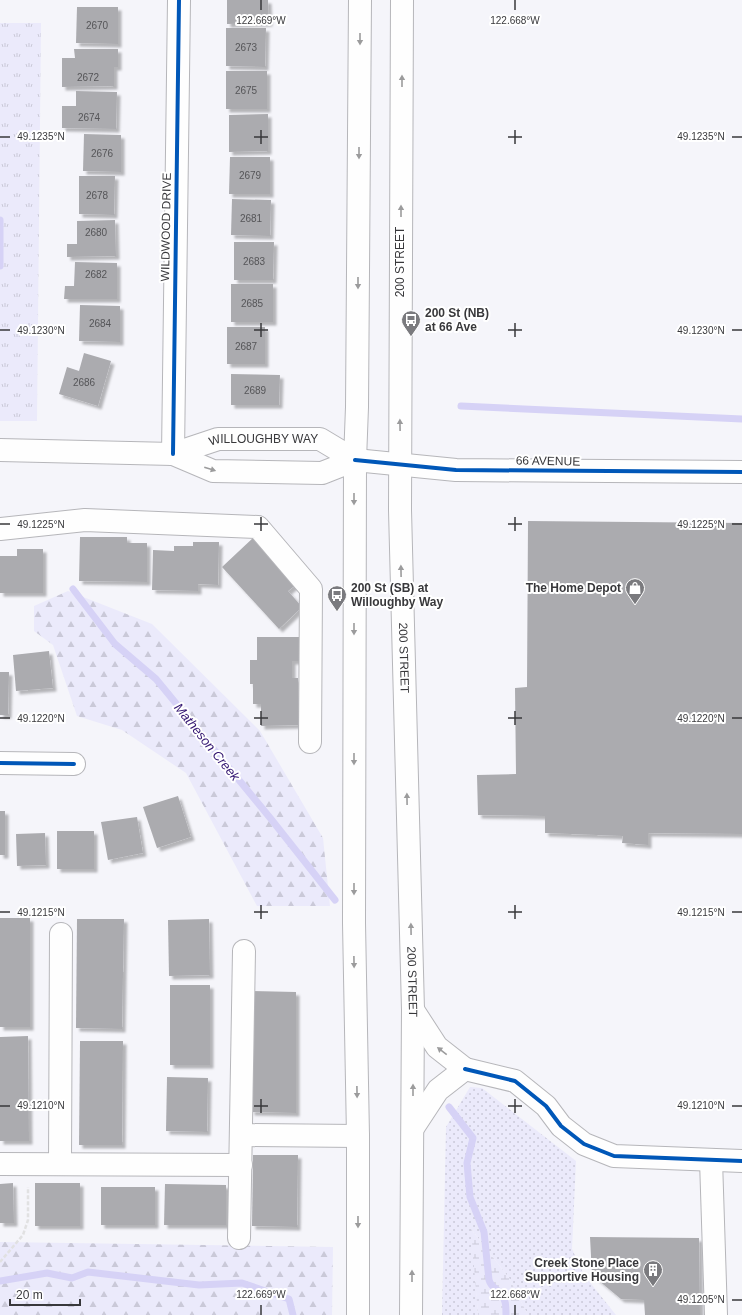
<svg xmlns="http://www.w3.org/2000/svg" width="742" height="1315" font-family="Helvetica,sans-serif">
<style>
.grass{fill:url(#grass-dots)}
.forest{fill:url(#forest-firs)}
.wetland{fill:url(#wetland-marsh)}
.park{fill:url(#park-tufts)}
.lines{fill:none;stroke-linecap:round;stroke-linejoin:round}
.stream{stroke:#d6d2f6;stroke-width:7}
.building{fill:#ababaf;filter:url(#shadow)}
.minor-casing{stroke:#b6b6ba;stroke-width:24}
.major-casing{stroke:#b6b6ba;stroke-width:24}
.path{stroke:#e1e1e2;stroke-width:2.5;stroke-dasharray:4 2;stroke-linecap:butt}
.minor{stroke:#fefefe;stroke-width:22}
.major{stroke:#fefefe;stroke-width:22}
.cycleway-casing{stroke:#fff;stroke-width:6}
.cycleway{stroke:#0057b8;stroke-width:4}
.oneway{fill:#9b9b9c}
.ticks{fill:none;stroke:#38383b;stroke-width:1.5}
.labels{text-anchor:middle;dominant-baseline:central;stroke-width:4;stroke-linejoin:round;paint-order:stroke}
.number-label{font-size:10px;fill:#555558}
.street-label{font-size:12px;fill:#38383b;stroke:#fff}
.poi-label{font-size:12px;font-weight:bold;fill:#38383b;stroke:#fff;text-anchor:start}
.water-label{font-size:13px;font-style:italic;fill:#331571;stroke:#fff}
.ticks-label{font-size:10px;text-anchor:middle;fill:#38383b;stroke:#fff;stroke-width:4;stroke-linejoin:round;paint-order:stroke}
</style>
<defs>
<pattern id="grass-dots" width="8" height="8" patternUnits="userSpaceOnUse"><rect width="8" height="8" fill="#ebeafb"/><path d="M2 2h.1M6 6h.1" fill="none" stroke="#cac9d8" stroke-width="1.8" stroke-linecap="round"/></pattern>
<pattern id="forest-firs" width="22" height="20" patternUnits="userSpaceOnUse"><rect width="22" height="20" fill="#ebeafb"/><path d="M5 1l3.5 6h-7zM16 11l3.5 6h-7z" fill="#cac9d8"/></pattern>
<pattern id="wetland-marsh" width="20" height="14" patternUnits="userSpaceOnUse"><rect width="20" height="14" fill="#ebeafb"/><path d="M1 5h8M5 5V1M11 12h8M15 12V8" fill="none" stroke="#cac9d8"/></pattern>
<pattern id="park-tufts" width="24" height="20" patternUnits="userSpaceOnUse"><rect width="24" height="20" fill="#ebeafb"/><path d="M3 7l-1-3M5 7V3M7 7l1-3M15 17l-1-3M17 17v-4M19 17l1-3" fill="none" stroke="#cac9d8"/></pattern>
<filter id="shadow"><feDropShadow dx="3.5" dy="3.5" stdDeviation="1" flood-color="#0004"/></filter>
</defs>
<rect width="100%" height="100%" fill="#f5f5fa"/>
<path class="grass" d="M470,1087L482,1088L576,1161L572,1249L584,1275L616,1315H528L509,1278L472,1230L478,1315H442L446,1127Z"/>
<g class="forest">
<path d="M68,591L152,624L260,731L323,838L330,906H257L186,773L122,730L77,716L53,645L34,631V606Z"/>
<path d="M0,1242L333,1247L332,1315H0Z"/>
</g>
<path class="wetland" d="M471,1229L509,1278L528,1315H478Z"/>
<path class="park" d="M0,23H41L37,421H0Z"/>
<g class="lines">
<g class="stream">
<path d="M0,220V266"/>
<path d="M461,406L742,419"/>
<path d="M73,589L115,644L156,679L271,819L335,900"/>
<path d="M449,1107L473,1138L467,1163L470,1197L484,1232L489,1280C491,1287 495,1288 500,1292C506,1298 506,1307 506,1315"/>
<path d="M0,1281L47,1273L72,1278L88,1272L199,1285L242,1283L289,1299L293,1315"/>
</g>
</g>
<g class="building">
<path d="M227,0H268L269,23L227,24Z"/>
<path d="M77,7H118V44L76,43Z"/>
<path d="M226,28H266L265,67L226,66Z"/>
<path d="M74,49H118V67H114V86L62,87V58H75Z"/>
<rect x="226" y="71" width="41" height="38"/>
<path d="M76,91L117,92L116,129L62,128V106H76Z"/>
<path d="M268,114V151L229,152V115Z"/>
<path d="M84,134L121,135V172L83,171Z"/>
<path d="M230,157H270V194H229Z"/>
<path d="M79,176H115L114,215L79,214Z"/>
<path d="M232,199L271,200L270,236L231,235Z"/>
<path d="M115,220L116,256L67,257V244H77V221Z"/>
<path d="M234,242H274L273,280H234Z"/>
<path d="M75,262L117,263V299H64L65,286H74Z"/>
<rect x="231" y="284" width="42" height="38"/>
<path d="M80,305L120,306V342L79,341Z"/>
<rect x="227" y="327" width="38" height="37"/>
<path d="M84,353L111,361L98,406L59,394L67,367L79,371Z"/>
<path d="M231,374L280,375L279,405H231Z"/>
<path d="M528,521L742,523V834L648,833V845L622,843L623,836L545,833V816L478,815L477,775L516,774L515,688L527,687Z"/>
<path d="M80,537H127V543H147V582L79,581Z"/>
<path d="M254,537L297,584L288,591L302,607L279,629L222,567Z"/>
<path d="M193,542H219L218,585L198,584V591L152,590L153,550L174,551V546H193Z"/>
<path d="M17,549H43V593H0V556H17Z"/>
<path d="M257,637H300V661H292V678H298L299,725L261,726V704H253V684H250V660H257Z"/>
<path d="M49,651L53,688L16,691L13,655Z"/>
<path d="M0,672H9L8,715H0Z"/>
<path d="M178,796L191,837L157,848L143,807Z"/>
<rect x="0" y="811" width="5" height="44"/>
<path d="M137,817L143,853L108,860L101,822Z"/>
<rect x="57" y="831" width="37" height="38"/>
<path d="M45,833L46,865L17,866L16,834Z"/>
<rect x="0" y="918" width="30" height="109"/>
<path d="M77,919H124L122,1029L76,1028Z"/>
<path d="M209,919L210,975L169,976L168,920Z"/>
<rect x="170" y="985" width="40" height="80"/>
<path d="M252,991L296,992V1113L251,1112Z"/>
<path d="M28,1036L29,1141H0V1037Z"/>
<path d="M80,1041H123L122,1145H79Z"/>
<path d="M167,1077L208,1078L207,1132L166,1131Z"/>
<path d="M253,1155H298L297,1227L252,1226Z"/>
<path d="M13,1183L14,1223H0V1184Z"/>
<rect x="35" y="1183" width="45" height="43"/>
<path d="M165,1184L226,1185V1225H164Z"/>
<rect x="101" y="1187" width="54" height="38"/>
<path d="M590,1237L699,1238L700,1315H645L644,1300L621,1299L592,1275Z"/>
</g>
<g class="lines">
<defs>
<g id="minor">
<path id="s1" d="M0,450L173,454L218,439H320L355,460"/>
<path d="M173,454L213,471L322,473L355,460L456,470L742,472"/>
<path d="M173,454L179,0"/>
<path d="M0,529L85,520L258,527L311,589L310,742"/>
<path d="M0,763L74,764"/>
<path d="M413,1010L437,1047L465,1069L438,1090L413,1128"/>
<path d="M465,1069L515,1081L546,1106L561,1126L584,1144L614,1156L742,1161"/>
<path d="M241,1135L358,1136"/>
<path d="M711,1160L716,1315"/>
<path d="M0,1164L241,1165"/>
<path d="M60,1164L61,934"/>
<path d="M239,1238L244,951"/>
</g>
<g id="major">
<path id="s2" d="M402,0L400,510L413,1010L411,1315"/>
<path d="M358,1315V1136L354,923L355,460L357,407L360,0"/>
</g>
</defs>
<use href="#minor" class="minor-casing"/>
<use href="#major" class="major-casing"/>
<path class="path" d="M0,1262L23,1235L28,1220V1187"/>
<use href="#minor" class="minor"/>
<use href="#major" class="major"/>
<defs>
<g id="cycleway">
<path d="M173,454L179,0"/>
<path d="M355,460L456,470L742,472"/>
<path d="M0,763L74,764"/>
<path d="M465,1069L515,1081L546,1106L561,1126L584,1144L614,1156L742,1161"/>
</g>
</defs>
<use href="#cycleway" class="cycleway-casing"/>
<use href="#cycleway" class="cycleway"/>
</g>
<defs><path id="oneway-solid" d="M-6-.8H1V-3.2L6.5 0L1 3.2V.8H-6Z"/></defs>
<g class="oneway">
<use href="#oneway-solid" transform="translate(360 39) rotate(90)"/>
<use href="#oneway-solid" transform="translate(402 81) rotate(-90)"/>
<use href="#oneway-solid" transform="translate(359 153) rotate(90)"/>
<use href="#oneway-solid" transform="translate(401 211) rotate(-90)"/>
<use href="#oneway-solid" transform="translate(358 283) rotate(90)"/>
<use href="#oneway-solid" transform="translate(400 425) rotate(-91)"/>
<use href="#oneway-solid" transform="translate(210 469) rotate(17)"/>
<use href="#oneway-solid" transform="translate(354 499) rotate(90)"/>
<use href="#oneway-solid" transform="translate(401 571) rotate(-91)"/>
<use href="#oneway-solid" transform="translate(354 629) rotate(90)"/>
<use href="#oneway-solid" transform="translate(354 759) rotate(90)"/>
<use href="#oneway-solid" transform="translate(407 799) rotate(-91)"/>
<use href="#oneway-solid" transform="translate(354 889) rotate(90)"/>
<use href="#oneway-solid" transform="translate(411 929) rotate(-91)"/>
<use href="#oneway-solid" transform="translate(354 962) rotate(89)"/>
<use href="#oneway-solid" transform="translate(442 1051) rotate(-142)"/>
<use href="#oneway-solid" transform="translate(413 1090) rotate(-90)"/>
<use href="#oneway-solid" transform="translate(357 1092) rotate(89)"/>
<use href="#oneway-solid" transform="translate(358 1222) rotate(90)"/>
<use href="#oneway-solid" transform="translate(412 1276) rotate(-90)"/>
</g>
<path class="ticks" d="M261,0V10M515,0V10M261,130V144M515,130V144M0,137H10M254,137H268M508,137H522M732,137H742M261,323V337M515,323V337M0,330H10M254,330H268M508,330H522M732,330H742M261,517V531M515,517V531M0,524H10M254,524H268M508,524H522M732,524H742M261,711V725M515,711V725M0,718H10M254,718H268M508,718H522M732,718H742M261,905V919M515,905V919M0,912H10M254,912H268M508,912H522M732,912H742M261,1099V1113M515,1099V1113M0,1106H10M254,1106H268M508,1106H522M732,1106H742M732,1300H742M261,1305V1315M515,1305V1315"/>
<defs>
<symbol id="bus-pin" viewBox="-11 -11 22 30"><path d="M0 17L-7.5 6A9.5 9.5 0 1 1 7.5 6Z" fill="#7a7a7e" stroke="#fff"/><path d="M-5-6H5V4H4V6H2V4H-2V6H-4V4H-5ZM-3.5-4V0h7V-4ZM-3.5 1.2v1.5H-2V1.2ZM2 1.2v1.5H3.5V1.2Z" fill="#fff"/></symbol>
<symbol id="shop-pin" viewBox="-11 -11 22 30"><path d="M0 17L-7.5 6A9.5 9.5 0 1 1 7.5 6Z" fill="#7a7a7e" stroke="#fff"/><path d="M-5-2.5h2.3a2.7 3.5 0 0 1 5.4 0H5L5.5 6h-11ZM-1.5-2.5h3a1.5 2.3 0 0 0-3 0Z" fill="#fff"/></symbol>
<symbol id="building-pin" viewBox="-11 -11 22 30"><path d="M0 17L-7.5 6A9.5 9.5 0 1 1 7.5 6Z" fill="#7a7a7e" stroke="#fff"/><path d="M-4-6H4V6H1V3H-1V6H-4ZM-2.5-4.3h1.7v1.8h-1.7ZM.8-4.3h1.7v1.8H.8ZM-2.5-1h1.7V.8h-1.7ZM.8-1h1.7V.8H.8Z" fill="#fff"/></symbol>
</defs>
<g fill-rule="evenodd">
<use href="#bus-pin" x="400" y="309" width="22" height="30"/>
<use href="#shop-pin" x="624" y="577" width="22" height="30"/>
<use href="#bus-pin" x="326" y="584" width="22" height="30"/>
<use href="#building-pin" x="642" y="1259" width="22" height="30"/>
</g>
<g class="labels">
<g class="number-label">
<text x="97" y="25">2670</text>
<text x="246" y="47">2673</text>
<text x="88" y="77">2672</text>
<text x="246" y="90">2675</text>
<text x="89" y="117">2674</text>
<text x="102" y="153">2676</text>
<text x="250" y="175">2679</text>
<text x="97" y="195">2678</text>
<text x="251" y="218">2681</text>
<text x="96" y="232">2680</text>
<text x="254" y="261">2683</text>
<text x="96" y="274">2682</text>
<text x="252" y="303">2685</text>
<text x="100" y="323">2684</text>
<text x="246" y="346">2687</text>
<text x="84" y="382">2686</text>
<text x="255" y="390">2689</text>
</g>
<g class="street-label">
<text transform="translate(166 227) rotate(-89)">WILDWOOD DRIVE</text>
<text transform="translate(400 262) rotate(-90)">200 STREET</text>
<text stroke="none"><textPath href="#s1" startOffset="266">WILLOUGHBY WAY</textPath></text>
<text transform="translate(548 461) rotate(1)">66 AVENUE</text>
<text stroke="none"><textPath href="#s2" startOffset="658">200 STREET</textPath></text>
<text stroke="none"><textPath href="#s2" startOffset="982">200 STREET</textPath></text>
</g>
<g class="poi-label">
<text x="425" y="313">200 St (NB)<tspan x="425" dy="14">at 66 Ave</tspan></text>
<text x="351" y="588">200 St (SB) at<tspan x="351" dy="14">Willoughby Way</tspan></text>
<text x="621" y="588" text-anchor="end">The Home Depot</text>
<text x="639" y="1263" text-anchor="end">Creek Stone Place<tspan x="639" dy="14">Supportive Housing</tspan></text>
</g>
<g class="water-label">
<text transform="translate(207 742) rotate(51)">Matheson Creek</text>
</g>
</g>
<g class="ticks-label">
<text x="261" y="24">122.669°W</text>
<text x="515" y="24">122.668°W</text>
<text x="41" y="140">49.1235°N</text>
<text x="701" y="140">49.1235°N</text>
<text x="41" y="334">49.1230°N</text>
<text x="701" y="334">49.1230°N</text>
<text x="41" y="528">49.1225°N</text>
<text x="701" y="528">49.1225°N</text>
<text x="41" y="722">49.1220°N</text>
<text x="701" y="722">49.1220°N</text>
<text x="41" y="916">49.1215°N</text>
<text x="701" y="916">49.1215°N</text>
<text x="41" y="1109">49.1210°N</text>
<text x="701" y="1109">49.1210°N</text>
<text x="261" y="1298">122.669°W</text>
<text x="515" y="1298">122.668°W</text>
<text x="701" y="1303">49.1205°N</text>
</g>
<path d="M10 1299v6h70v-6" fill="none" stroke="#38383b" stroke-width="2"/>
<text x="16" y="1299" font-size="12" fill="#38383b" stroke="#ffffff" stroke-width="3" paint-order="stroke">20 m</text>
</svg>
